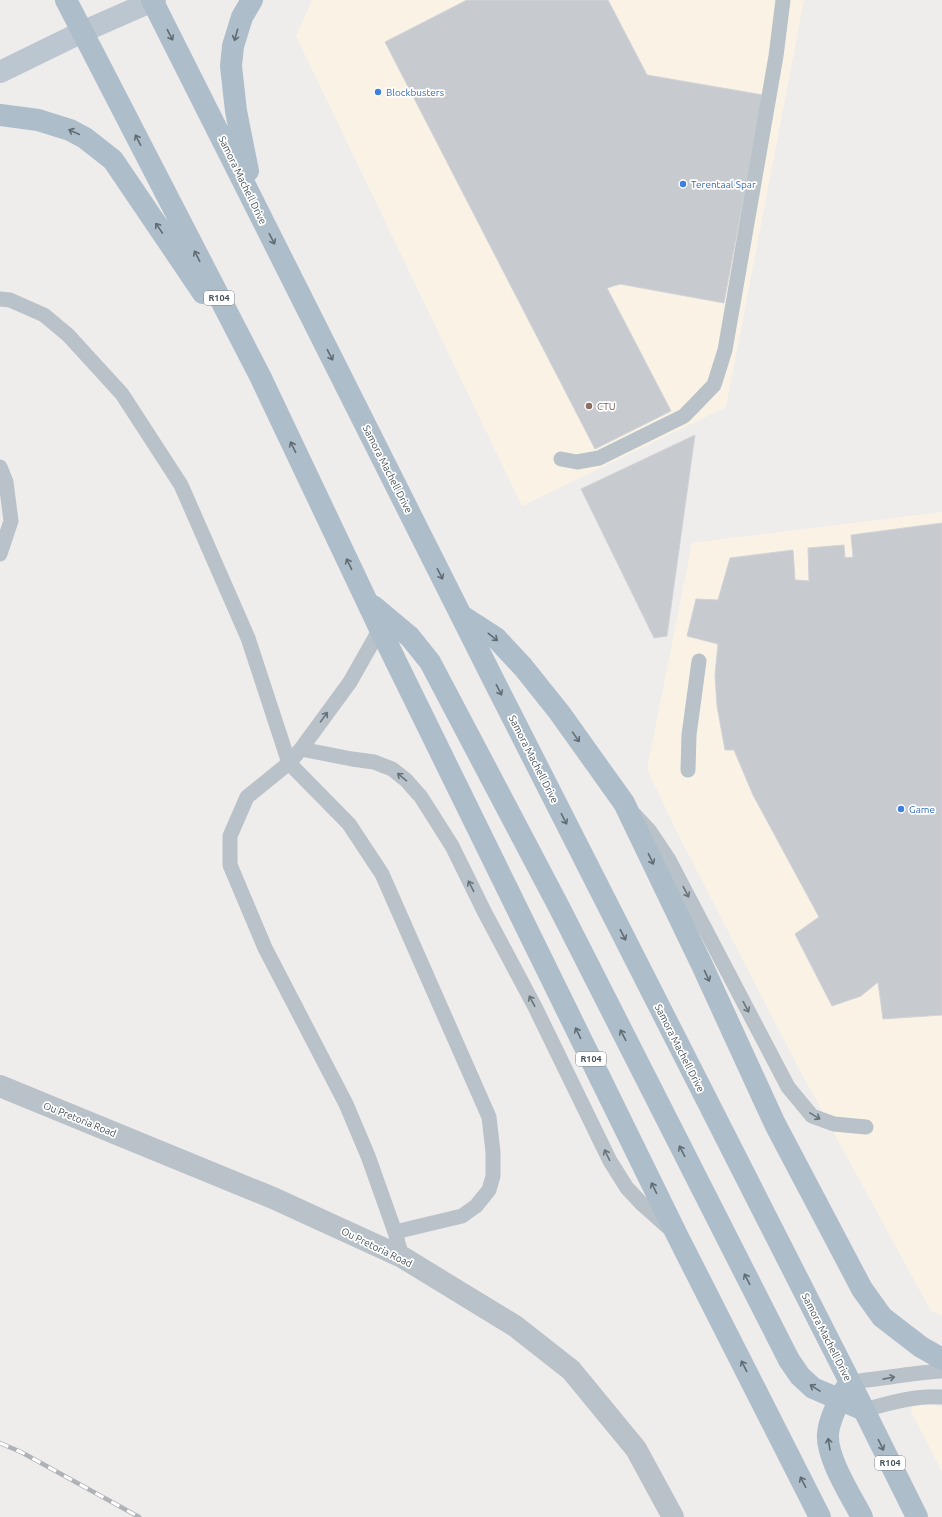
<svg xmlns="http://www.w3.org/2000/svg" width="942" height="1517" viewBox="0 0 942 1517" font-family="Ubuntu,sans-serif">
<rect width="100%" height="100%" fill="#efecec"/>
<path fill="#faf3e5" d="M312 0H804L726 407 522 506 296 36Z
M942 512V1315L931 1311 797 1065 678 834 647 769 692 543Z
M913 1402 942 1407V1472L911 1411Z"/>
<path fill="#c7cacf" stroke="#d1d3d8" d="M467 0H608L647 75 763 95 724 303 620 284 607 288 671 411 595 449 385 42Z
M695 435 667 636 654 638 581 489Z
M942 523V1015L883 1019 878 982 861 996 832 1006 795 934 819 917 753 795 734 750H725L717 706 715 675 718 644 687 636 696 599 718 600 730 558 793 550 795 580 809 581 808 548 844 545 845 558 853 557 851 535Z"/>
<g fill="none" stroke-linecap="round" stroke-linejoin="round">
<path stroke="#b8c2c8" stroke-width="15" d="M0 299 10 300 44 315 68 335 122 394 181 485 248 638 289 763 349 824 382 874 489 1117 493 1152V1176L489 1190 476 1206 462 1216 395 1232
M561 459 577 462 599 458 684 416 714 385 725 350 776 56 783 0
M0 467 6 482 11 521 0 554
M380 629 350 682 301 749 289 763 247 797 230 836V865L265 948 346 1104 368 1156 395 1232 402 1257
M301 749 352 759 374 762 392 769 406 780 421 797 452 846 485 913 535 1007 610 1161 627 1188 643 1205 671 1230
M688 770 689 735 699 661
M635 815 649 830 669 860 788 1087 812 1116 834 1124 866 1127
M850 1382C881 1379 911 1373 942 1371
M864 1410C889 1403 916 1395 942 1397"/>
<path stroke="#b8c2c8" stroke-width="22" d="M0 1086 273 1198 402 1257 515 1326 571 1370 636 1449 673 1517"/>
<path stroke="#bbc6d0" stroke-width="22" d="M0 72 82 32 155 0"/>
<path stroke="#adbdca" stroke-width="22" d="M66 0 260 376 380 629 678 1237 820 1517
M152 0 494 681 850 1382 917 1517
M0 115 38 120 70 130 85 138 113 160 203 293
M248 171 236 111 231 66 233 46 242 17 252 0
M373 606 410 637 430 662 559 907 789 1360 800 1376 813 1388 864 1410
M462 616 496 638 523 667 559 712 624 803 702 965 775 1124 862 1289 882 1317 921 1347 942 1359
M846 1388C839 1401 829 1419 828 1434 826 1457 851 1496 862 1517"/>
<g stroke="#afb2b6" stroke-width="4.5">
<path id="rail" d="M0 1443 21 1452 139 1517"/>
</g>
<use href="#rail" stroke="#fff" stroke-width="3" stroke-dasharray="9" stroke-linecap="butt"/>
</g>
<defs><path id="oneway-shaft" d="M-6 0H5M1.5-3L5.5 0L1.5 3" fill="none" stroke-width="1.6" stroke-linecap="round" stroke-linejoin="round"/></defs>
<g stroke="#606c74">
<use href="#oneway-shaft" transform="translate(170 35) rotate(63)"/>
<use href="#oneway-shaft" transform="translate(236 35) rotate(106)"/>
<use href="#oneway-shaft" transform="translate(74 132) rotate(-155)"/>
<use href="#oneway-shaft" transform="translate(138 140) rotate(-117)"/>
<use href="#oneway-shaft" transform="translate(159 228) rotate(-124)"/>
<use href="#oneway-shaft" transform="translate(272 239) rotate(63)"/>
<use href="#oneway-shaft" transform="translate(197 256) rotate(-117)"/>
<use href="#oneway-shaft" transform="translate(330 355) rotate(63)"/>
<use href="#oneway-shaft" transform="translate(293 447) rotate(-116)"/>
<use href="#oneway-shaft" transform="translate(349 564) rotate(-116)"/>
<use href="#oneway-shaft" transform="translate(440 574) rotate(63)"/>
<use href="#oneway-shaft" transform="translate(493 637) rotate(38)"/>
<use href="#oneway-shaft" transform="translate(499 690) rotate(63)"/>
<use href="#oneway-shaft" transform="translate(576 737) rotate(55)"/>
<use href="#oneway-shaft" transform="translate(564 819) rotate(63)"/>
<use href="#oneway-shaft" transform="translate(651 859) rotate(64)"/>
<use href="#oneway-shaft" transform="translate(623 935) rotate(63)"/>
<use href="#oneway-shaft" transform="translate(707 976) rotate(65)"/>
<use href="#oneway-shaft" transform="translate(578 1033) rotate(-116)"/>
<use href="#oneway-shaft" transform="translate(623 1035) rotate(-117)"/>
<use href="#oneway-shaft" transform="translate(682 1151) rotate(-117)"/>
<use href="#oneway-shaft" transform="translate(654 1188) rotate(-116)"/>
<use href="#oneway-shaft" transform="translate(747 1279) rotate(-117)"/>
<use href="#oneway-shaft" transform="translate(744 1366) rotate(-117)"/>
<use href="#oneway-shaft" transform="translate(815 1388) rotate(-148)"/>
<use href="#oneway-shaft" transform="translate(829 1444) rotate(-99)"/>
<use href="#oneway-shaft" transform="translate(881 1445) rotate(64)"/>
<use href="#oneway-shaft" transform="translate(803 1482) rotate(-117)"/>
</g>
<g stroke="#68737a">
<use href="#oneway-shaft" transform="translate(324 717) rotate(-54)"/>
<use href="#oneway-shaft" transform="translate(402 777) rotate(-140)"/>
<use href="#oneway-shaft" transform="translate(471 886) rotate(-117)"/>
<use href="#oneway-shaft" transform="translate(686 892) rotate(62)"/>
<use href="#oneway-shaft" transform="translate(532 1001) rotate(-118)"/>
<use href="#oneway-shaft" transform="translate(746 1007) rotate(62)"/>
<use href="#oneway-shaft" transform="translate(815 1116) rotate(31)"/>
<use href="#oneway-shaft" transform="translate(607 1155) rotate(-116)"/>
<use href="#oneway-shaft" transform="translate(889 1378) rotate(-11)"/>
</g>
<g fill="#3f7fe0" stroke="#fff" stroke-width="1.5">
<circle cx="378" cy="92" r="4"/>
<circle cx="683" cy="184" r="4"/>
<circle cx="901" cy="809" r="4"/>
</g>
<circle fill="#8d6e63" stroke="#fff" stroke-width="1.5" cx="589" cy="406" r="4"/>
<g text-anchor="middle" stroke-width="3.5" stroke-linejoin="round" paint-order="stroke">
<g fill="#fff" stroke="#7e858a" stroke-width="1">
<rect x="204" y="291" width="30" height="14" rx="3"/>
<rect x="576" y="1052" width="30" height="14" rx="3"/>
<rect x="875" y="1456" width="30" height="14" rx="3"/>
</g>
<g font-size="9" font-weight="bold" fill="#465158">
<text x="219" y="301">R104</text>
<text x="591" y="1062">R104</text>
<text x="890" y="1466">R104</text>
</g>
<g font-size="10" fill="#366cbe" stroke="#fff" text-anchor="start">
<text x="386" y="96">Blockbusters</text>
<text x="691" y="188">Terentaal Spar</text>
<text x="909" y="813">Game</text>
</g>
<g font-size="10" fill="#465158" stroke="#fff">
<text transform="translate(243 180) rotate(64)" y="4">Samora Machell Drive</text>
<text transform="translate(388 469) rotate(63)" y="4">Samora Machell Drive</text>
<text transform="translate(534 759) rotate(63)" y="4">Samora Machell Drive</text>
<text transform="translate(680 1048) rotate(63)" y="4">Samora Machell Drive</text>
<text transform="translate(80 1119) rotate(22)" y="4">Ou Pretoria Road</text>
<text transform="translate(377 1247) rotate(26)" y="4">Ou Pretoria Road</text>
<text transform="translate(827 1337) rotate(63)" y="4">Samora Machell Drive</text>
</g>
<g font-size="10" fill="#785e54" stroke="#fff" text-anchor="start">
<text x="597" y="410">CTU</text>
</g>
</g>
</svg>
